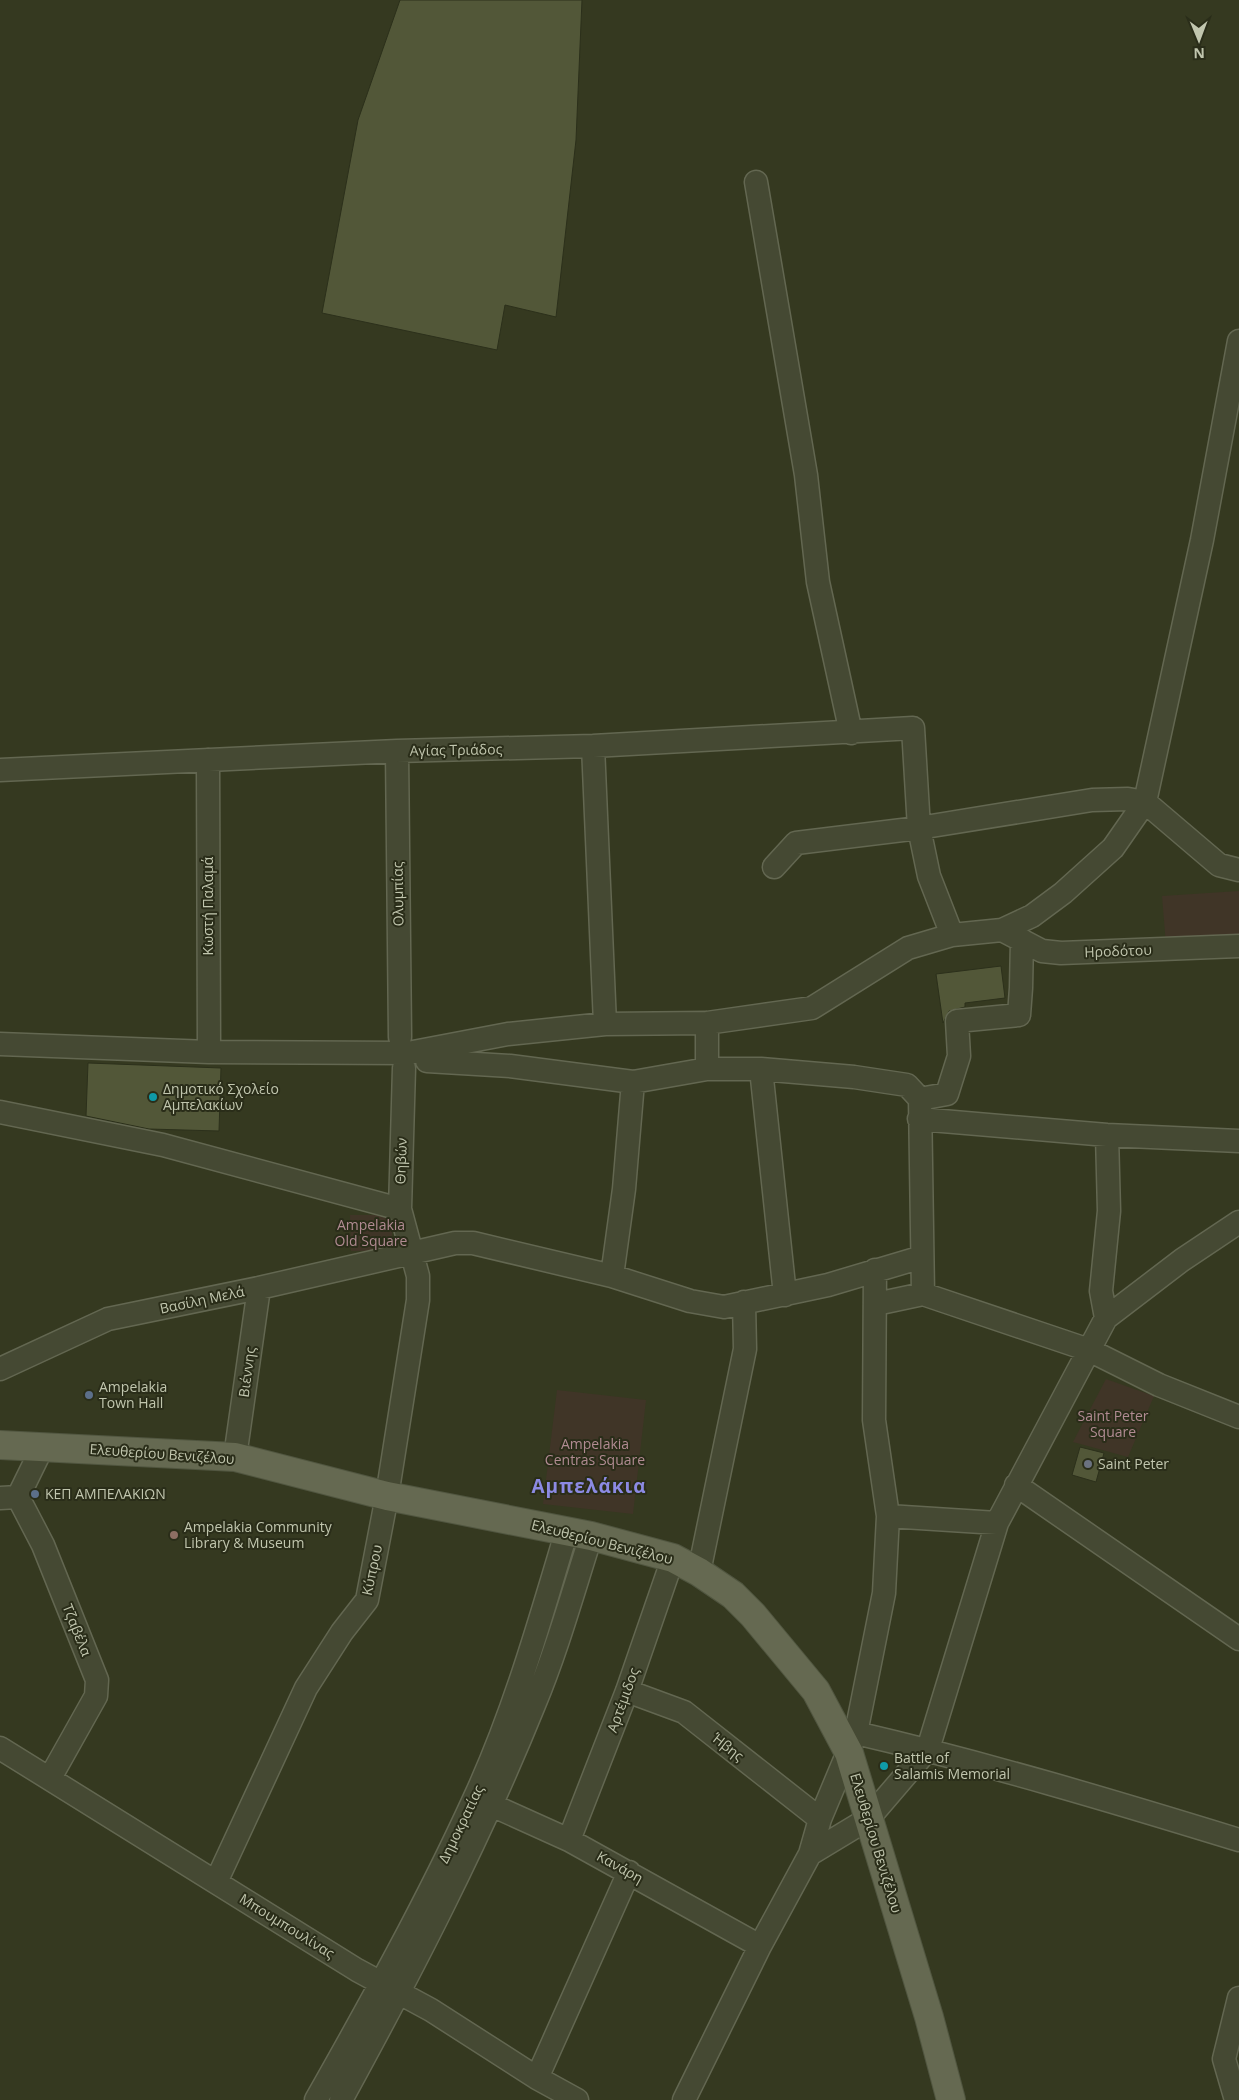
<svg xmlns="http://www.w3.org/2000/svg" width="1239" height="2100" viewBox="0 0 1239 2100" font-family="'Open Sans',sans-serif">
<rect width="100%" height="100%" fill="#353920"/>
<path fill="#403527" d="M1239 891V940L1166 945 1162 896Z
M350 1215H392V1251H351Z
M1106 1379 1154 1396 1128 1457 1073 1442Z
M557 1390 646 1400 633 1514 543 1504Z"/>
<path fill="#525738" stroke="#2c301b" d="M400 0H582L576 140 556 317 505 305 497 350 322 313 358 120Z
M1001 966 1005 998 965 1003V1007L949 1011 943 1023 936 974Z
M88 1063 221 1068 219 1131 149 1129 86 1116Z
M1080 1447 1104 1453 1096 1482 1072 1475Z"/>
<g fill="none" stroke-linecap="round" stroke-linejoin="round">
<g stroke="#636751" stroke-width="25">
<path id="minor" d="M756 182 806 475 818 582 851 733
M593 746 605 1024
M397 751 400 1037
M208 760 209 1052
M0 770 397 751 593 746 913 728 919 828 929 876 952 935
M774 867 796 843 919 828 1092 800 1128 799 1145 802 1219 865 1239 870
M1002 930 1042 951 1061 953 1239 946
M0 1044 209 1052 408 1053 508 1034 605 1024 707 1023 812 1008 908 948 952 935 1002 930 1032 916 1063 893 1113 848 1145 802 1202 540 1239 341
M427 1061 510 1066 633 1082 707 1069H761L854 1077 907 1085 920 1099 923 1294 1089 1350 1159 1385 1239 1417
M707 1069V1023
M761 1069 785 1295
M920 1099 947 1094 959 1056 957 1021 1019 1015 1021 988 1022 940
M0 1112 163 1145 400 1209
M919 1119 1107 1135 1239 1141
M612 1276 624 1189 633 1082
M876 1304 923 1294
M1106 1318 1101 1291 1109 1211 1107 1135
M0 1369 108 1319 259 1288 455 1243H473L612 1276 690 1301 724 1307 828 1285 922 1257
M235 1457 259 1288
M1016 1485 1239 1639
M18 1497 43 1446
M0 1498 18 1497 43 1545 97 1680 96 1696 50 1778
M888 1516 997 1523
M699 1572 745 1349 744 1302
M627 1691 684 1712 820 1819
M856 1733 884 1593 888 1516 874 1420 875 1270
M0 1748 357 1970 431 2010 537 2078 577 2100
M476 1798 569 1840 760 1946
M569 1840 627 1691 673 1558
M810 1854 820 1819 856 1733C985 1763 1112 1801 1239 1840
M216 1882 306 1688 342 1632 367 1600 387 1496 418 1300V1276L400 1209 404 1068
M537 2078 629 1872
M316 2100C372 2001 427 1902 474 1799 514 1713 540 1620 567 1530
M341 2100C411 1972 479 1841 534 1705 557 1650 573 1592 591 1536
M684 2100 760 1946 810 1854 868 1819 928 1749 997 1523 1106 1318 1182 1260 1239 1222
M1236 2100 1224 2059 1239 1998"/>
</g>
<g stroke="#515640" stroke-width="30">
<path id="major" d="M0 1445 235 1457 387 1496 591 1536 673 1558 699 1572 733 1595 753 1615 816 1691 849 1753 929 2017 951 2100"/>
</g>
<use href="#minor" stroke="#454933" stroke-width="22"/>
<use href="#major" stroke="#656951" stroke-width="28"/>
</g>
<g fill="#0f9aa8" stroke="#2a2d19" stroke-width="2">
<circle cx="153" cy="1097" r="5"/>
<circle cx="884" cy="1766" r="5"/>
</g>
<g fill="#5c6f8a" stroke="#2a2d19" stroke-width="2">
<circle cx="89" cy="1395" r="5"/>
<circle cx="35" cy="1494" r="5"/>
</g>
<circle fill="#6b7280" stroke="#2a2d19" stroke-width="2" cx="1088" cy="1464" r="5"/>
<circle fill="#8d6e63" stroke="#2a2d19" stroke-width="2" cx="174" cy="1535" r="5"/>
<g text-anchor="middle" stroke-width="4" stroke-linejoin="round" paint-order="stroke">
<g font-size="14" fill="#c1c6ae" stroke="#2a2d19">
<text transform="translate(456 750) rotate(-1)" y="5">Αγίας Τριάδος</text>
<text transform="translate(398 894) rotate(-91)" y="5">Ολυμπίας</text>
<text transform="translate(208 906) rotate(-90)" y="5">Κωστή Παλαμά</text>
<text transform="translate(1118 951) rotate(-2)" y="5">Ηροδότου</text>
<text transform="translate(401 1161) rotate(-88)" y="5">Θηβών</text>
<text transform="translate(202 1300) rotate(-12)" y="5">Βασίλη Μελά</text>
<text transform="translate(247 1372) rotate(-82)" y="5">Βιέννης</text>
<text transform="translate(162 1454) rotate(4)" y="5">Ελευθερίου Βενιζέλου</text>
<text transform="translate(602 1542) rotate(14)" y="5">Ελευθερίου Βενιζέλου</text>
<text transform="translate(372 1570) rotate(-78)" y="5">Κύπρου</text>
<text transform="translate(77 1630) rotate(68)" y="5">Τζαβέλα</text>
<text transform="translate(623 1700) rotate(-70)" y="5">Αρτέμιδος</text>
<text transform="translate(728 1747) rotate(38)" y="5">Ήβης</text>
<text transform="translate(461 1824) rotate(-64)" y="5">Δημοκρατίας</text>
<text transform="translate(876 1843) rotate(73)" y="5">Ελευθερίου Βενιζέλου</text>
<text transform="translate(620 1867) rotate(29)" y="5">Κανάρη</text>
<text transform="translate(287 1926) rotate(32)" y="5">Μπουμπουλίνας</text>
</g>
<g font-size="14" fill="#c1c6ae" stroke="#2a2d19" text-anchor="start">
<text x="163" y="1094">Δημοτικό Σχολείο<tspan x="163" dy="16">Αμπελακίων</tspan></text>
<text x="99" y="1392">Ampelakia<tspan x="99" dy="16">Town Hall</tspan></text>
<text x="1098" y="1469">Saint Peter</text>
<text x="45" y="1499">ΚΕΠ ΑΜΠΕΛΑΚΙΩΝ</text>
<text x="184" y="1532">Ampelakia Community<tspan x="184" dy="16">Library &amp; Museum</tspan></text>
<text x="894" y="1763">Battle of<tspan x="894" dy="16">Salamis Memorial</tspan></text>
</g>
<g font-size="14" fill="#b18b92" stroke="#2a2d19">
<text x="371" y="1230">Ampelakia<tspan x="371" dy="16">Old Square</tspan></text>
<text x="1113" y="1421">Saint Peter<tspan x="1113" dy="16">Square</tspan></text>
<text x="595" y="1449">Ampelakia<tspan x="595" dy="16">Centras Square</tspan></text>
</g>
<g font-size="19" font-weight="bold" letter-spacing="1" fill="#8c8ae3" stroke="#2a2d19">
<text x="589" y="1493">Αμπελάκια</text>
</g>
</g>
<g transform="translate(1199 40) rotate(179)" stroke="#2a2d19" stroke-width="4" paint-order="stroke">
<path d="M0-4L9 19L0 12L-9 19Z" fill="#c1c6ae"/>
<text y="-8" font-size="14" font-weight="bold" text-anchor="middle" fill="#c1c6ae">N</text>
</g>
</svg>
